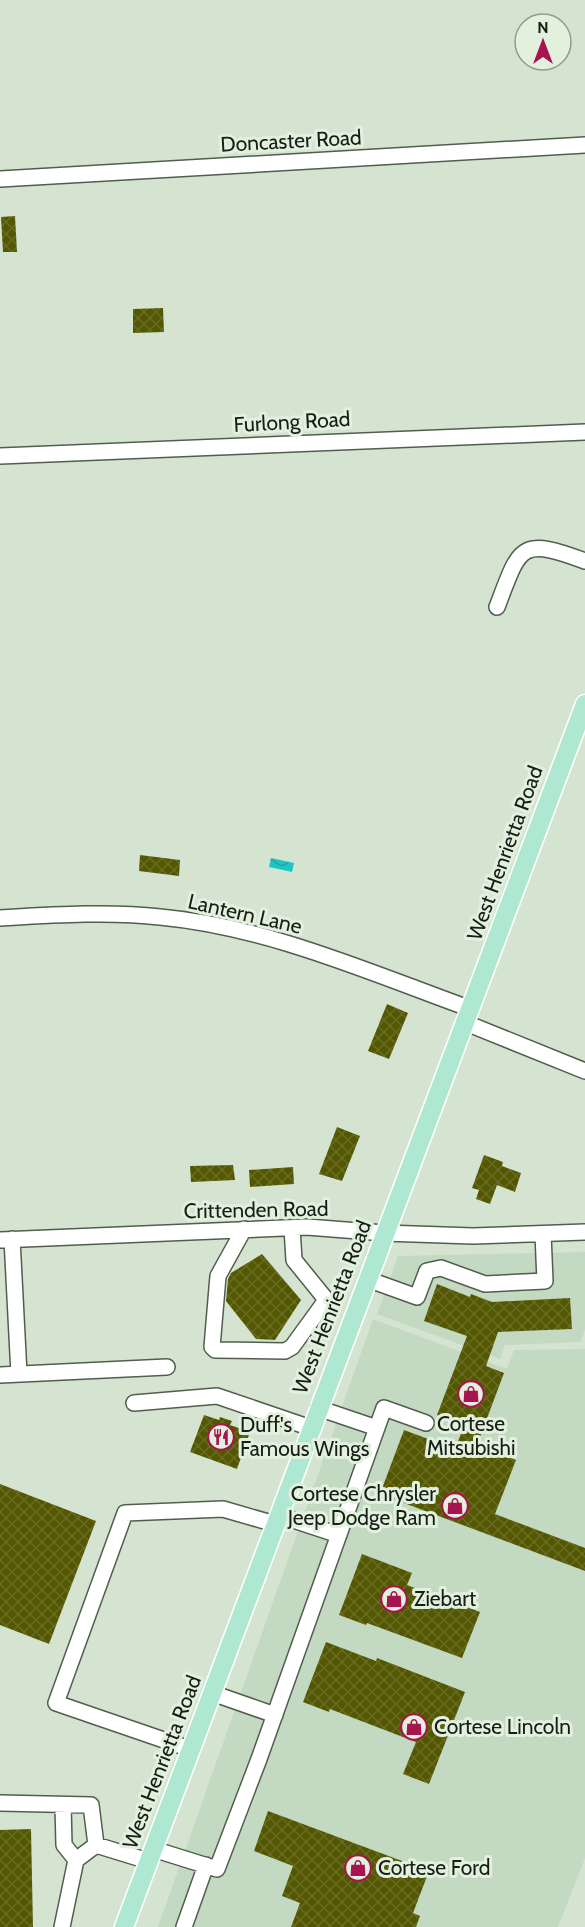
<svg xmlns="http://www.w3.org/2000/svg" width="585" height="1927" viewBox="0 0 585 1927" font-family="Cabin,sans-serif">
<defs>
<pattern id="water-waves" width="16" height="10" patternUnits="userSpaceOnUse" patternTransform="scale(1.5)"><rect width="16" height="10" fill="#1fc4c3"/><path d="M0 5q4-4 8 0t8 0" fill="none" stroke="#1ba8a7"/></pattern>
<pattern id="building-cross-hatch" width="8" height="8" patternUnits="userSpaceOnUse" patternTransform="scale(1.5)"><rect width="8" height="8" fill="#535700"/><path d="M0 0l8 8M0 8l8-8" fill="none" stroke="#686b25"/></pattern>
</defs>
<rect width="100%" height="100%" fill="#d5e4d1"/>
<path fill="#c4d9c1" d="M585 1252V1329L581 1342 505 1345 500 1359 377 1314 398 1256Z
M373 1319 507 1369 514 1350 585 1349V1858L558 1927H158Z"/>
<path fill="url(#water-waves)" d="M271 858 294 863 292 872 269 867Z"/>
<path fill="url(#building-cross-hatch)" d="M15 216 17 252H3L1 217Z
M163 308 164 332 133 333V309Z
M140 855 180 860 179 876 139 871Z
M387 1004 408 1013 389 1059 368 1051Z
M337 1127 360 1136 342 1181 319 1174Z
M484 1155 503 1162 502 1166 521 1173 515 1192 497 1185 490 1204 476 1199 479 1190 472 1188Z
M233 1165 235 1180 191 1182 190 1166Z
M293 1167 294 1184 250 1187 249 1170Z
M262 1254 301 1300 275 1340 256 1339 226 1301 228 1279 231 1273Z
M437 1284 470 1297 471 1294 492 1302 570 1298 572 1329 498 1332 486 1366 504 1373 477 1445 516 1460 495 1514 585 1548V1571L380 1494 404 1430 455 1449 464 1426 437 1415 467 1336 424 1321Z
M204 1415 219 1420 220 1417 232 1421 230 1425 250 1432 237 1469 190 1452Z
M0 1484 96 1521 49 1644 0 1625Z
M362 1554 412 1573 407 1585 480 1612 462 1658 367 1623 366 1625 339 1615Z
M326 1642 376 1661 377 1658 465 1692 429 1784 403 1774 416 1742 330 1709 329 1712 303 1702Z
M268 1811 429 1871 413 1913 420 1916 416 1927H291L300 1903 282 1896 293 1866 254 1851Z
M31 1829 33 1927H0V1830Z"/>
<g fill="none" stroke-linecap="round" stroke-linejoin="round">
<g stroke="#515e4e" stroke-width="18">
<path id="minor" d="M0 179 585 145
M0 456 585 432
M497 607C520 547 519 536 585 561
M0 918C51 915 109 911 160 917 268 927 371 973 471 1009
M466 1023 585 1071
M244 1229 218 1276 212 1347 215 1350 285 1351 292 1347 324 1303V1297L294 1260 292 1228
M12 1239 19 1374
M0 1240 307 1227 384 1233 473 1236 585 1232
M367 1279 417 1297 427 1271 441 1268 485 1284 545 1281 543 1234
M0 1375 167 1367
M134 1403 217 1396 311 1428
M318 1408 377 1428
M278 1515 339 1535
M212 1693 275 1715
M190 1749 56 1703 125 1513 223 1509 275 1524
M0 1803 91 1805 96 1845
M153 1849 217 1869 259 1759 384 1408 426 1423
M76 1860 96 1845 148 1861
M62 1927 76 1860 64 1845 63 1805
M184 1927 206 1865"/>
</g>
<g stroke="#fff" stroke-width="21">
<path id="major" d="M124 1927 585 704"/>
</g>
<use href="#minor" stroke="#fff" stroke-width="15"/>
<use href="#major" stroke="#afe8d2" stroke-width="18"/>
</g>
<defs>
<g id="shop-ring" transform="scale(1.35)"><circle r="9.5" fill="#e2f1de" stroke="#a7144f" stroke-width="1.5"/><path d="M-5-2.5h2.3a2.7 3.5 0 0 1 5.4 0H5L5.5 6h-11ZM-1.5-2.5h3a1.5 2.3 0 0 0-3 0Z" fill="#a7144f"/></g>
<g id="restaurant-ring" transform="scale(1.35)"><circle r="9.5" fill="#e2f1de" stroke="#a7144f" stroke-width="1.5"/><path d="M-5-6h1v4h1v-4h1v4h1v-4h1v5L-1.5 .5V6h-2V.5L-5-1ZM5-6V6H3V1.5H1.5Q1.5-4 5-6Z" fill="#a7144f"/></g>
</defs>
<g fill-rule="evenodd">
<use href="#shop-ring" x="471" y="1394"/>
<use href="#restaurant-ring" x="221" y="1437"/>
<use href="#shop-ring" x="455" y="1506"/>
<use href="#shop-ring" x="394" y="1599"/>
<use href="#shop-ring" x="414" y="1727"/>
<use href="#shop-ring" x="358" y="1868"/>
</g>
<g text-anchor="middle" stroke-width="6" stroke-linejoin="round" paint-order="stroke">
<g font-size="21" fill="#181d17" stroke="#e2f1de">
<text transform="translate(291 141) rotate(-3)" y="7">Doncaster Road</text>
<text transform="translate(292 422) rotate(-3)" y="7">Furlong Road</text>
<text transform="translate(505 853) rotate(-70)" y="7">West Henrietta Road</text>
<text transform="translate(245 914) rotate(13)" y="7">Lantern Lane</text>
<text transform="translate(256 1210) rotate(-1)" y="7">Crittenden Road</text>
<text transform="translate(332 1307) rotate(-69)" y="7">West Henrietta Road</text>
<text transform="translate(162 1762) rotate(-69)" y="7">West Henrietta Road</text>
</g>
<g font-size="21" fill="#181d17" stroke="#e2f1de" text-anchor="start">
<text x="471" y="1431" text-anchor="middle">Cortese<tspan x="471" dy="24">Mitsubishi</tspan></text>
<text x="240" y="1432">Duff's<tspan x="240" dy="24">Famous Wings</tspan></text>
<text x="436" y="1501" text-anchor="end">Cortese Chrysler<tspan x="436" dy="24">Jeep Dodge Ram</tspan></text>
<text x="414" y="1606">Ziebart</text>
<text x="434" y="1734">Cortese Lincoln</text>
<text x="378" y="1875">Cortese Ford</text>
</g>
</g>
<g transform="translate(543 42)"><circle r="28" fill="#e2f1de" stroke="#919c8e" stroke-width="1.5"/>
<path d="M0-4.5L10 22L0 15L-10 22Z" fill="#a7144f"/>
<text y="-9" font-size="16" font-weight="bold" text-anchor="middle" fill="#181d17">N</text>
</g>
</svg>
